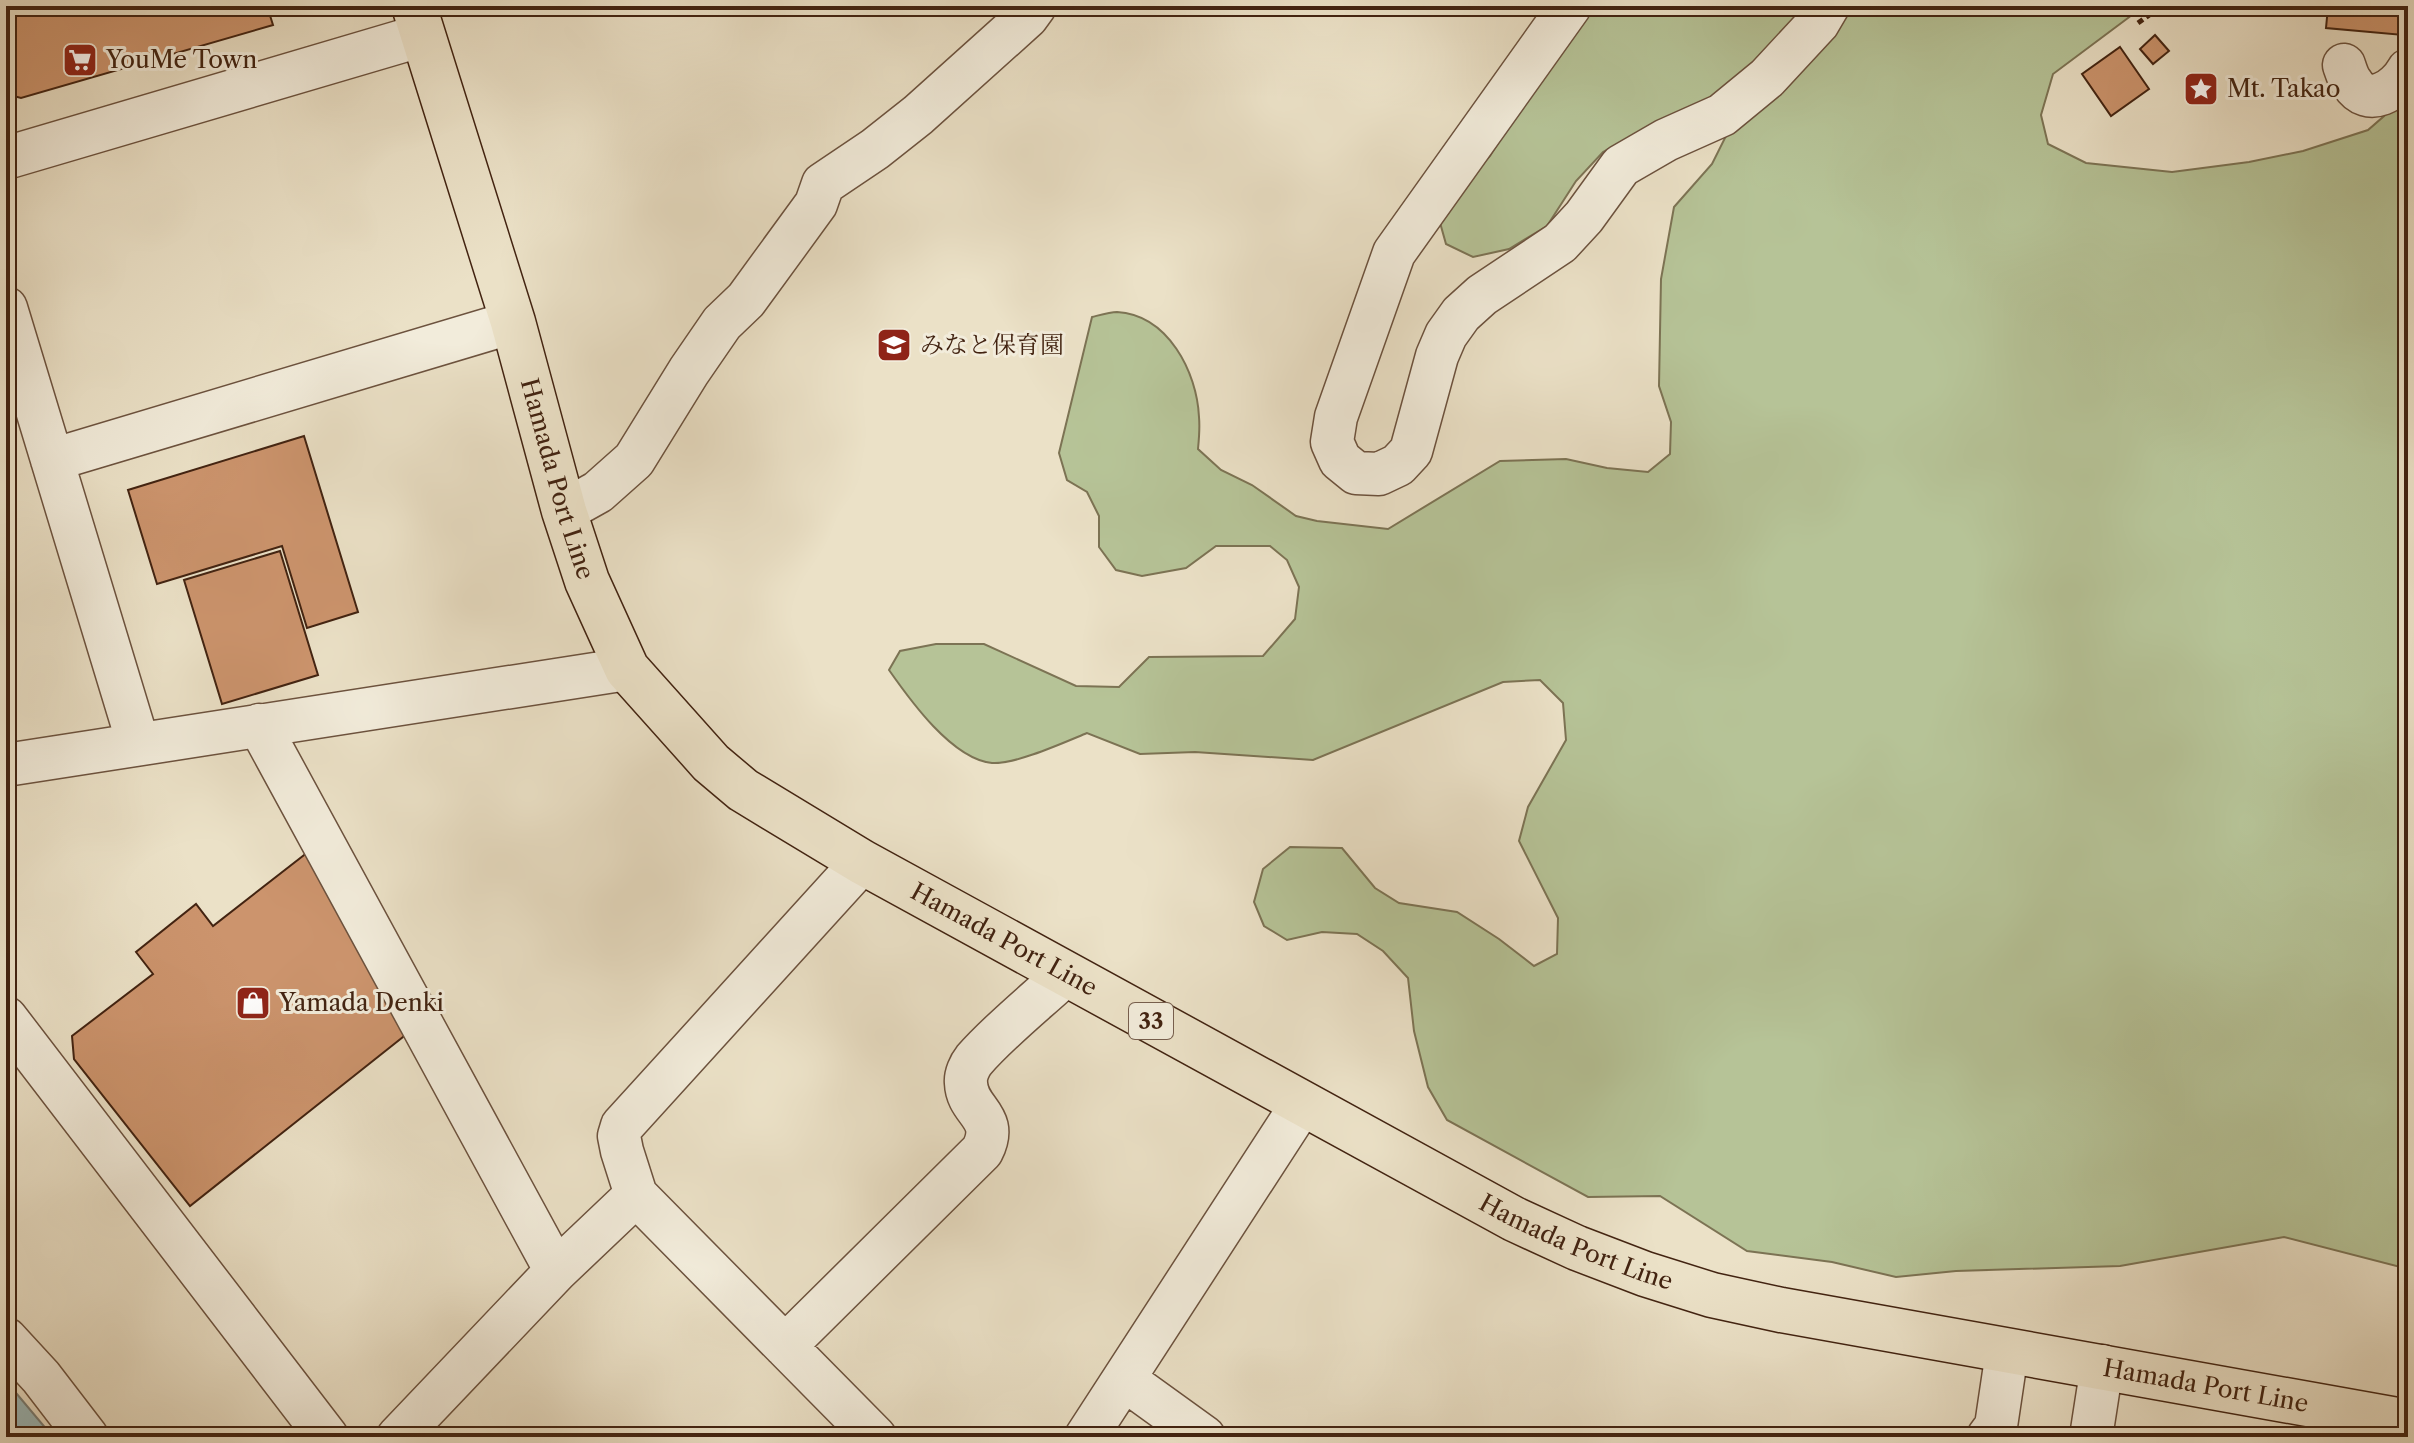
<svg xmlns="http://www.w3.org/2000/svg" width="2414" height="1443" viewBox="0 0 2414 1443" font-family="'Libre Caslon Text','Noto Serif JP',serif">
<rect width="100%" height="100%" fill="#ebe1c7"/>
<filter id="stains"><feTurbulence type="fractalNoise" baseFrequency=".0025" numOctaves="4"/><feColorMatrix values="0 0 0 0 .2 0 0 0 0 .09 0 0 0 0 .02 0 0 0 .5 -.17"/></filter>
<radialGradient id="worn" r=".72"><stop offset=".6" stop-color="#630" stop-opacity="0"/><stop offset="1" stop-color="#630" stop-opacity=".3"/></radialGradient>
<path fill="#b6c397" stroke="#7c7354" stroke-width="2" d="M1595 6H2144L2053 74 2041 115 2048 144 2086 163 2172 172 2249 162 2303 151 2368 130 2399 103 2408 87V1269L2284 1237 2120 1266 1956 1271 1896 1277 1832 1262 1747 1251 1660 1196 1588 1197 1447 1120 1428 1087 1414 1031 1408 978 1383 951 1357 934 1322 932 1287 940 1264 926 1254 902 1263 869 1290 847 1342 848 1375 888 1399 903 1457 912 1499 939 1534 966 1557 954 1558 918 1519 841 1528 807 1566 740 1563 703 1540 680 1503 682 1313 760 1195 752 1140 754 1087 733C1065 742 1014 765 992 763 952 759 910 700 889 670L900 651 936 644H984L1076 686 1119 687 1149 657 1263 656 1295 619 1299 587 1287 560 1270 546H1216L1186 568 1142 576 1116 570 1099 547V516L1087 492 1067 480 1059 453 1092 317C1100 315 1110 312 1117 312 1168 315 1197 372 1199 417 1200 428 1199 439 1198 449L1221 470 1252 485 1296 516 1317 521 1388 529 1500 461 1566 459 1607 468 1648 472 1670 454 1671 422 1659 386 1661 279 1674 207 1712 164 1729 130 1655 124 1603 152 1576 181 1547 226 1509 249 1473 257 1446 244 1439 219 1445 203 1490 156 1560 43Z"/>
<path fill="#9bbbbd" stroke="#777e78" stroke-width="2" d="M6 1381 53 1437H6Z"/>
<path fill="#cc946d" stroke="#422311" stroke-width="2" d="M6 6H267L273 25 21 98 6 94Z
M2325 6H2405L2403 35 2326 28 2328 7Z
M2155 35 2169 51 2153 64 2140 49Z
M2120 47 2149 89 2111 116 2082 74Z
M304 436 358 612 307 628 282 546 157 584 128 490Z
M280 551 318 675 222 704 184 580Z
M308 852 408 1033 190 1206 74 1059 72 1036 153 974 136 952 196 904 213 926Z"/>
<g fill="none" stroke-linecap="round" stroke-linejoin="round">
<g stroke="#6c523e" stroke-width="45">
<path id="minor" d="M1570 6 1394 253 1336 417 1332 442 1340 460 1356 473 1379 474 1398 465 1411 451 1437 356 1446 335 1461 314 1482 295 1560 243 1584 217 1621 166 1666 140 1722 115 1767 78 1818 23 1828 6
M2344 65C2346 71 2348 78 2352 83 2368 109 2397 90 2408 70
M6 158 423 35
M6 308 138 743
M52 460 513 322
M564 511 598 492 634 460 689 371 722 323 746 300 816 204 823 184 875 149 918 115 1027 17 1035 6
M259 725 556 1271
M6 765 627 669
M862 862 622 1126 619 1136 622 1151 636 1195 875 1437
M6 1018 327 1437
M6 1339 41 1377 87 1437
M785 1346 982 1151C1000 1116 967 1112 966 1083 965 1075 970 1065 974 1060 999 1031 1038 1000 1066 974
M1125 1380 1204 1437
M398 1437 556 1271 636 1195
M1086 1437 1302 1104
M1988 1437 1996 1426 2007 1352
M2091 1437 2102 1366"/>
</g>
<g stroke="#422311" stroke-width="47">
<g id="major">
<path id="s1" d="M414 6 513 322 564 511 587 581 627 669 711 763 743 790 862 862 1514 1219 1577 1248 1645 1274 1712 1295 1781 1310 2408 1422"/>
</g>
</g>
<path stroke="#422311" stroke-width="5" stroke-dasharray="6 4" stroke-linecap="butt" d="M2138 23 2162 6"/>
<use href="#minor" stroke="#f2ecdb" stroke-width="42"/>
<use href="#major" stroke="#ebe1c7" stroke-width="44"/>
</g>
<defs>
<g id="supermarket-square" transform="scale(1.8)"><rect x="-9" y="-9" width="18" height="18" rx="4" fill="#8f2418" stroke="#f2ecdb"/><path d="M-6-5.5h2.5l.6 2H6L4.5 2H-2.5L-4.4-4H-6ZM-1.5 3.2a1.3 1.3 0 1 0 .1 0ZM3 3.2a1.3 1.3 0 1 0 .1 0Z" fill="#fff"/></g>
<g id="sight-square" transform="scale(1.8)"><rect x="-9" y="-9" width="18" height="18" rx="4" fill="#8f2418" stroke="#f2ecdb"/><path d="M0-6L1.8-2.2L6-1.7L2.9 1.2L3.7 5.4L0 3.3L-3.7 5.4L-2.9 1.2L-6-1.7L-1.8-2.2Z" fill="#fff"/></g>
<g id="school-square" transform="scale(1.8)"><rect x="-9" y="-9" width="18" height="18" rx="4" fill="#8f2418" stroke="#f2ecdb"/><path d="M0-5L7-2L0 1L-7-2ZM-4 1L0 2.5L4 1V4Q0 6-4 4Z" fill="#fff"/></g>
<g id="shop-square" transform="scale(1.8)"><rect x="-9" y="-9" width="18" height="18" rx="4" fill="#8f2418" stroke="#f2ecdb"/><path d="M-5-2.5h2.3a2.7 3.5 0 0 1 5.4 0H5L5.5 6h-11ZM-1.5-2.5h3a1.5 2.3 0 0 0-3 0Z" fill="#fff"/></g>
</defs>
<g fill-rule="evenodd">
<use href="#supermarket-square" x="80" y="60"/>
<use href="#sight-square" x="2201" y="89"/>
<use href="#school-square" x="894" y="345"/>
<use href="#shop-square" x="253" y="1003"/>
</g>
<g text-anchor="middle" stroke-width="6" stroke-linejoin="round" paint-order="stroke">
<rect fill="#f2ecdb" stroke="#775f4e" stroke-width="2" x="1129" y="1003" width="44" height="36" rx="6"/>
<g font-size="22" font-weight="bold" fill="#422311">
<text x="1151" y="1029">33</text>
</g>
<g font-size="24" fill="#422311" stroke="#f2ecdb" text-anchor="start">
<text x="106" y="68">YouMe Town</text>
<text x="2227" y="97">Mt. Takao</text>
<text x="920" y="353">みなと保育園</text>
<text x="279" y="1011">Yamada Denki</text>
</g>
<g font-size="24" fill="#422311" stroke="#f2ecdb">
<text dy="8" stroke="none"><textPath href="#s1" startOffset="494">Hamada Port Line</textPath></text>
<text dy="8" stroke="none"><textPath href="#s1" startOffset="1166">Hamada Port Line</textPath></text>
<text dy="8" stroke="none"><textPath href="#s1" startOffset="1814">Hamada Port Line</textPath></text>
<text dy="8" stroke="none"><textPath href="#s1" startOffset="2462">Hamada Port Line</textPath></text>
</g>
</g>
<rect width="2414" height="1443" fill="none" stroke="#ebe1c7" stroke-width="32"/>
<rect x="8" y="8" width="2398" height="1427" fill="none" stroke="#422311" stroke-width="4"/>
<rect x="16" y="16" width="2382" height="1411" fill="none" stroke="#422311" stroke-width="2"/>
<rect width="100%" height="100%" filter="url(#stains)"/>
<rect width="100%" height="100%" fill="url(#worn)"/>
</svg>
